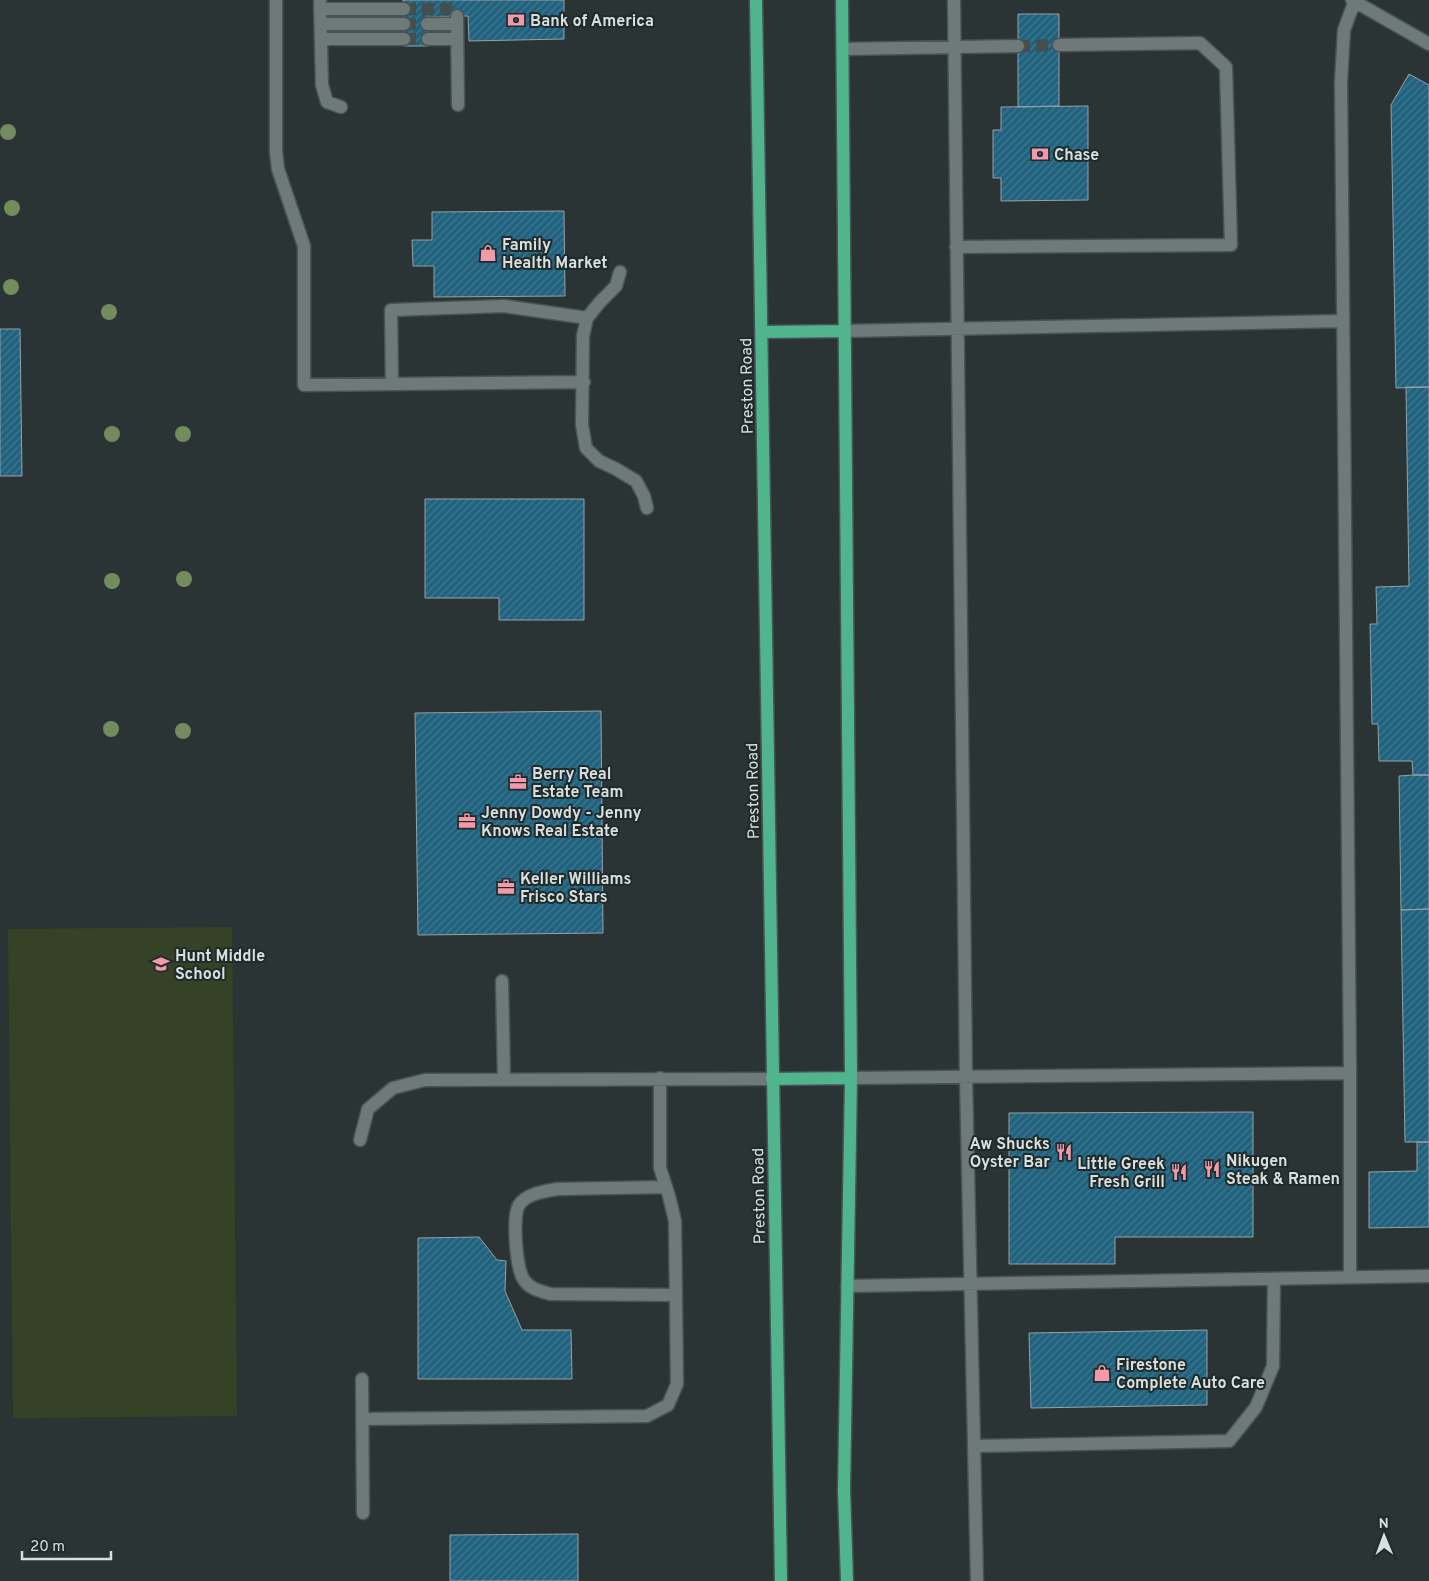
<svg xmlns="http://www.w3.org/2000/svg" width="1429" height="1581" viewBox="0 0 1429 1581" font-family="Overpass,sans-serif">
<defs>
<pattern id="building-hatch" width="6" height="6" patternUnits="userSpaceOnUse" patternTransform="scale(1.25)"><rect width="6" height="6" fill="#20627e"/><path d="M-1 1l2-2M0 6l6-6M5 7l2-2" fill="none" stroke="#407890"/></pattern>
</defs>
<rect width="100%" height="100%" fill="#2a3434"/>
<path fill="#364226" d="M232 927 237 1416 13 1418 8 929Z"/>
<path fill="url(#building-hatch)" stroke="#97a1a6" d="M403 0H564V39L469 41 468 16 427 17 428 46H404Z
M1018 14H1059V106L1018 107Z
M1409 74 1429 85V387L1396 388 1391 105Z
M1088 106V200L1001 201V178H993V130H1001V107Z
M564 211 565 296 434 297V266H413L412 240H432V212Z
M0 329H20L22 476H0Z
M1406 387H1429V775H1413L1412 761H1379L1378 724H1372L1370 624H1377L1376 587 1409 586Z
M425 499H584V620H499V598H425Z
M601 711 603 933 418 935 415 713Z
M1413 775H1429V909L1401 910 1399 776Z
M1429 909V1142H1405L1401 910Z
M1253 1112V1237H1115V1264H1009V1113Z
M1417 1142H1429V1227L1369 1228V1172L1417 1171Z
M479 1237 497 1260 506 1261 505 1291 522 1330H571L572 1379H418V1238Z
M1207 1330V1405L1031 1408 1029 1333Z
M578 1534V1581H450V1535Z"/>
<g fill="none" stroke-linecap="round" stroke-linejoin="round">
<path stroke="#444e4e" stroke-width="12" stroke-dasharray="12 6" stroke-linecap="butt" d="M404 9H457
M404 24H427
M404 39H428
M1018 46 1059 45"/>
<g stroke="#495353" stroke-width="15">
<path id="minor" d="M276 0V152L278 169 304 246V385L584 382
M320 0 322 85 327 102 341 107
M954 0 966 1078 977 1581
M1352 0 1429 44
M320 9H404
M457 16 458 105
M321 24H404
M427 24H457
M321 39H404
M428 39H457
M843 49 1018 46
M956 247 1231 245 1226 67 1200 43 1059 45
M620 272 616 286 600 302 587 318 583 336 582 425 586 448 599 461 616 469 636 481 644 496 647 508
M845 331 1343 321
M392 384 391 310 504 306 587 318
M502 981 504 1078
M851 1078 1350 1073 1341 82 1344 30 1355 0
M360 1140 368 1109 393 1088 425 1080 772 1079
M666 1187 558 1189C546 1191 527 1193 519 1205 512 1216 516 1269 524 1280 530 1289 540 1291 550 1294L676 1295
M1350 1276V1073
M847 1286 1429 1276
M362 1379 363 1513
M362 1419 647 1416 668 1405 677 1384 675 1221 669 1196 660 1168V1078
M974 1446 1229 1441 1256 1407 1273 1366 1274 1279"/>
</g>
<g stroke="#495353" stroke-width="15">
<path id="major" d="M756 0 781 1581
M842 0 851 1078 844 1490 847 1581
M761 332 845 331
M772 1079 851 1078"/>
</g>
<use href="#minor" stroke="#6e7979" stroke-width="12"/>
<use href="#major" stroke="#50b48d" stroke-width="12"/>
</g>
<g fill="#748a5f">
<circle cx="8" cy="132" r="8"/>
<circle cx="12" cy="208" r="8"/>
<circle cx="11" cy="287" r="8"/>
<circle cx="109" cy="312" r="8"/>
<circle cx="112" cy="434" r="8"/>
<circle cx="183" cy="434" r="8"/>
<circle cx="184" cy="579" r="8"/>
<circle cx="112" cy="581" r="8"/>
<circle cx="111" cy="729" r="8"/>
<circle cx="183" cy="731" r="8"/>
</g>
<defs>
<g id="bank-bare" transform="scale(1.35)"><path d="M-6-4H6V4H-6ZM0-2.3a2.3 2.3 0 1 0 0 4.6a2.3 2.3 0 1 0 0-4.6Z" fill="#f39aaa" stroke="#202a2a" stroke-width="2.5" paint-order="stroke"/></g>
<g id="shop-bare" transform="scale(1.35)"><path d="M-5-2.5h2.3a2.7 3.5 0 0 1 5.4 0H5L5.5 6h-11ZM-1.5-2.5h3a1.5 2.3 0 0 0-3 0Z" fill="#f39aaa" stroke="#202a2a" stroke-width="2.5" paint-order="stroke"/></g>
<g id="office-bare" transform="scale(1.35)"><path d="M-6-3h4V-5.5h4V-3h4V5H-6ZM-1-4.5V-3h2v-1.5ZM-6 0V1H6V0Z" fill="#f39aaa" stroke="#202a2a" stroke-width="2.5" paint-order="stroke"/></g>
<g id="school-bare" transform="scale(1.35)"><path d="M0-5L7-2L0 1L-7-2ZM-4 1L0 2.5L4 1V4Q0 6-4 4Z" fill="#f39aaa" stroke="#202a2a" stroke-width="2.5" paint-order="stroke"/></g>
<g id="restaurant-bare" transform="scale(1.35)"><path d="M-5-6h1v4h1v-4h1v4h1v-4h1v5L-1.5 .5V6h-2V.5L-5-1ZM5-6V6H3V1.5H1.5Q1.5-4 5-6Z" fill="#f39aaa" stroke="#202a2a" stroke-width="2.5" paint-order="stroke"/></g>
</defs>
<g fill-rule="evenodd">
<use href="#bank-bare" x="516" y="20"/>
<use href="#bank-bare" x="1040" y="154"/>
<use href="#shop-bare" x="488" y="253"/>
<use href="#office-bare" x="518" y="782"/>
<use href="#office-bare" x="467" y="821"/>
<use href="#office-bare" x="506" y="887"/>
<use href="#school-bare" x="161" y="964"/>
<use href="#restaurant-bare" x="1064" y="1152"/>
<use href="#restaurant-bare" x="1212" y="1169"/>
<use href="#restaurant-bare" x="1179" y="1172"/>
<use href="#shop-bare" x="1102" y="1373"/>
</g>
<g text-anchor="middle" stroke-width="4" stroke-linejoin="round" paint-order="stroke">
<g font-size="16" font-weight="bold" fill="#d8dfdf" stroke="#202a2a" text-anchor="start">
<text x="530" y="26">Bank of America</text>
<text x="1054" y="160">Chase</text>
<text x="502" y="250">Family<tspan x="502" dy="18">Health Market</tspan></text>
<text x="532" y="779">Berry Real<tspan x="532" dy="18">Estate Team</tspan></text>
<text x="481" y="818">Jenny Dowdy - Jenny<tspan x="481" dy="18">Knows Real Estate</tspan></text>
<text x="520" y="884">Keller Williams<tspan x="520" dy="18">Frisco Stars</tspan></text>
<text x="175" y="961">Hunt Middle<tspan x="175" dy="18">School</tspan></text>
<text x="1050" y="1149" text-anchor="end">Aw Shucks<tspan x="1050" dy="18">Oyster Bar</tspan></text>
<text x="1226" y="1166">Nikugen<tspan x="1226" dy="18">Steak &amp; Ramen</tspan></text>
<text x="1165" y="1169" text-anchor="end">Little Greek<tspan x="1165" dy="18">Fresh Grill</tspan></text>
<text x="1116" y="1370">Firestone<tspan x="1116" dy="18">Complete Auto Care</tspan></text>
</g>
<g font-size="16" fill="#d8dfdf" stroke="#202a2a">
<text transform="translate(746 386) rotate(-91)" y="6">Preston Road</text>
<text transform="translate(752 791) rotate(-91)" y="6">Preston Road</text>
<text transform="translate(758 1196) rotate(-91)" y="6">Preston Road</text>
</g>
</g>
<g transform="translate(1384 1536) rotate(359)" stroke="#202a2a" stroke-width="4" paint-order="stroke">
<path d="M0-4L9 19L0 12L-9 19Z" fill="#d8dfdf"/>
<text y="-8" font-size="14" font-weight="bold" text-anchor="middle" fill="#d8dfdf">N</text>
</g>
<path d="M22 1551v8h89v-8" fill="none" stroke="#d8dfdf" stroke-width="2.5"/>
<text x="30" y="1551" font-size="15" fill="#d8dfdf" stroke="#202a2a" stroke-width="4" paint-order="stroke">20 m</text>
</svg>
